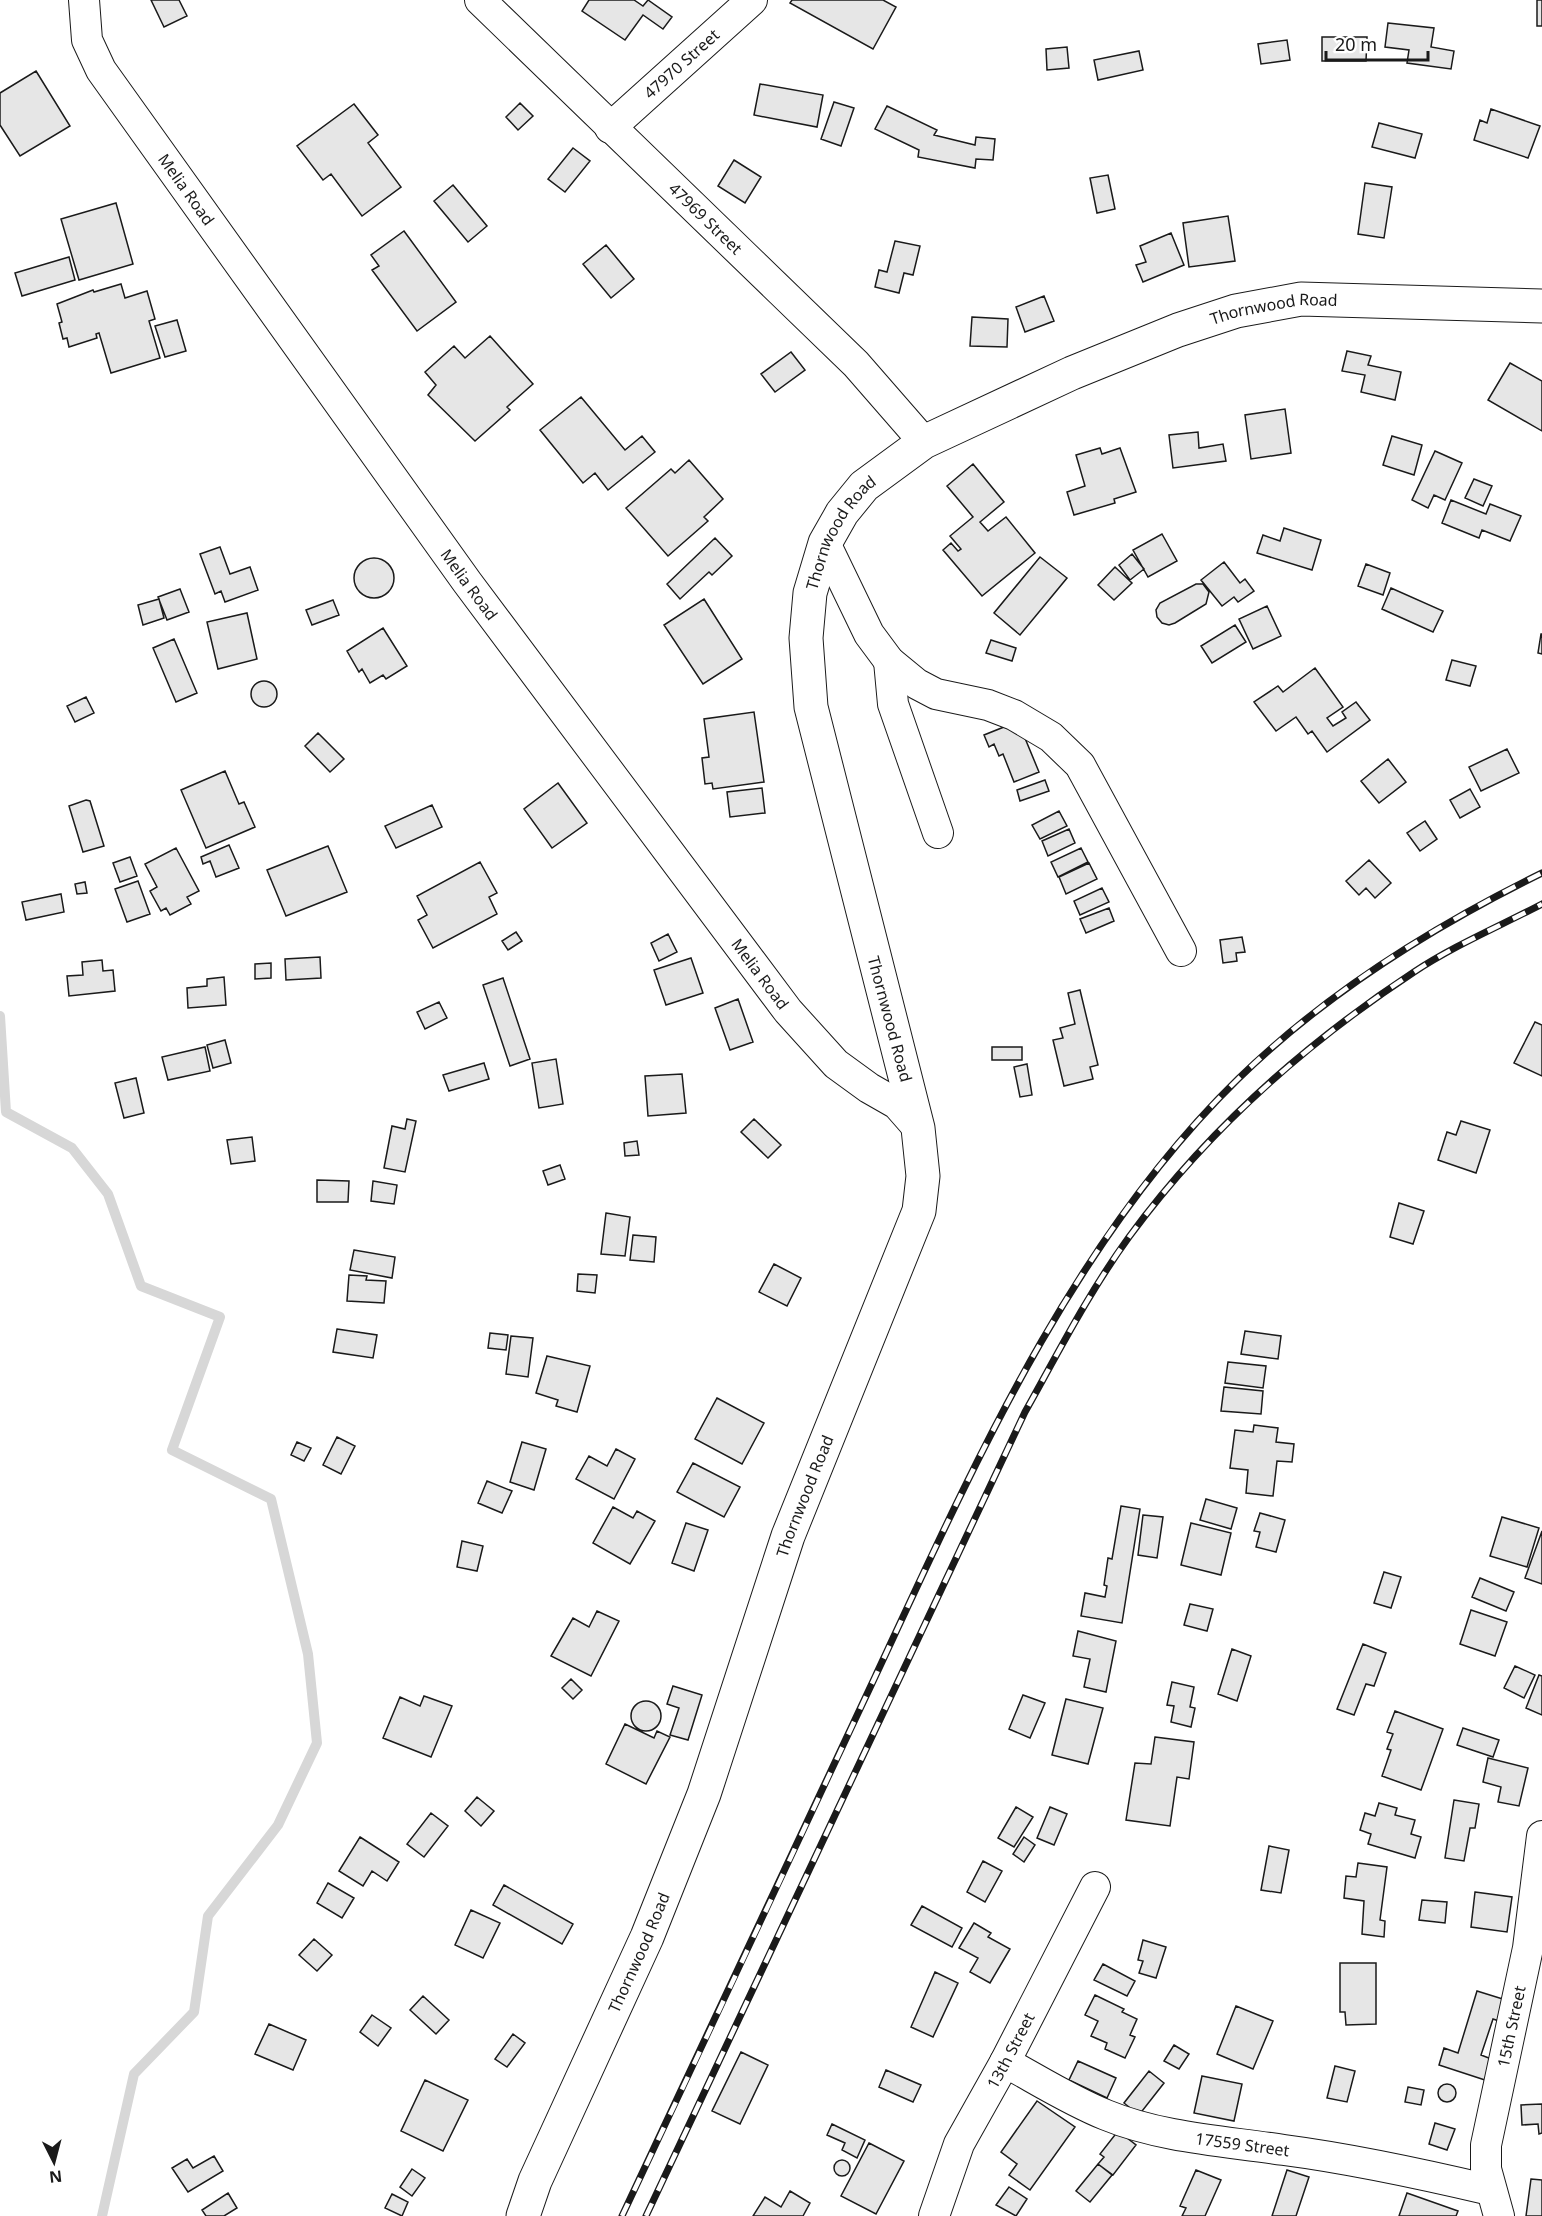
<svg xmlns="http://www.w3.org/2000/svg" width="1542" height="2216" viewBox="0 0 1542 2216" font-family="'Noto Sans',sans-serif">
<rect width="100%" height="100%" fill="#fff"/>
<g fill="none" stroke-linecap="round" stroke-linejoin="round">
<path stroke="#d7d7d7" stroke-width="10" d="M0 1016 6 1112 72 1148 108 1194 141 1286 220 1317 172 1450 271 1499 308 1654 317 1743 278 1825 208 1916 194 2012 134 2074 102 2216"/>
</g>
<path fill="#e6e6e6" stroke="#1a1a1a" stroke-width="1.5" d="M151 0H179L187 16 164 27Z
M589 0H634L643 6 648 0 672 17 663 29 643 15 625 40 582 11Z
M792 0H883L896 7 873 49 790 3Z
M1537 0H1542V26H1537Z
M1388 23 1434 28 1431 47 1454 51 1451 69 1407 63 1409 50 1385 47Z
M1322 37H1367L1366 61H1322Z
M1287 40 1290 60 1261 64 1258 44Z
M1067 47 1069 68 1047 70 1046 49Z
M1139 51 1143 70 1098 80 1094 60Z
M36 71 70 126 20 156 0 125V93Z
M760 84 823 95 817 127 754 115Z
M834 102 854 108 841 146 821 139Z
M520 103 533 116 518 130 506 117Z
M354 104 378 135 368 143 401 187 362 216 331 174 323 180 297 146Z
M887 106 937 130 934 135 975 145 976 137 995 139 993 160 976 159 975 168 918 157 919 150 875 129Z
M1491 109 1540 126 1528 158 1474 140 1480 120 1487 123Z
M1379 123 1422 134 1415 158 1372 147Z
M573 148 590 161 565 192 548 179Z
M734 160 761 177 745 203 718 186Z
M1108 175 1115 209 1097 213 1090 178Z
M1365 183 1392 187 1384 238 1358 234Z
M453 185 487 226 468 242 434 201Z
M116 203 133 264 79 280 61 219Z
M1228 216 1235 261 1189 267 1183 223Z
M404 231 456 302 417 331 372 270 379 266 371 255Z
M1171 233 1184 265 1143 282 1136 265 1146 262 1140 246Z
M895 241 920 246 913 275 904 273 899 293 875 287 879 270 887 272Z
M606 245 634 279 611 298 583 264Z
M69 257 75 280 22 296 15 273Z
M121 284 125 298 147 291 155 319 149 321 160 358 111 373 99 333 96 334 97 338 69 347 67 338 63 339 59 323 62 322 57 304 93 290 94 292Z
M1044 296 1054 321 1025 332 1016 307Z
M972 317 1008 319 1007 347 970 346Z
M177 320 186 351 165 357 155 326Z
M490 336 533 384 507 407 510 410 475 441 428 395 436 385 425 372 454 346 465 358Z
M1347 351 1371 356 1368 365 1401 372 1395 400 1361 392 1365 375 1342 371Z
M791 352 805 370 775 392 761 374Z
M1510 363 1542 381V431L1488 400Z
M581 397 625 450 642 436 655 452 608 490 595 473 583 483 540 430Z
M1285 409 1291 453 1251 459 1245 415Z
M1198 432 1199 448 1223 444 1226 461 1173 468 1169 435Z
M1392 436 1422 445 1414 475 1383 465Z
M1100 448 1102 454 1120 448 1136 492 1114 499 1115 503 1074 515 1067 492 1085 486 1076 455Z
M1435 451 1462 463 1445 500 1434 495 1428 508 1412 500Z
M689 460 723 499 704 517 708 521 668 556 626 508 671 469 675 473Z
M973 464 1004 502 980 522 988 531 1006 517 1035 553 982 596 943 550 951 543 958 551 961 549 950 536 973 517 947 486Z
M1474 479 1492 486 1483 506 1465 498Z
M1451 500 1486 514 1490 504 1521 516 1510 541 1482 530 1479 538 1442 523Z
M1284 528 1321 540 1312 570 1257 553 1263 535 1280 541Z
M1162 534 1177 561 1148 577 1133 550Z
M715 538 732 556 712 575 709 572 680 599 667 584Z
M220 547 230 574 250 567 258 590 225 602 221 591 215 594 200 554Z
M1132 554 1144 569 1130 580 1119 565Z
M1040 557 1067 578 1020 635 994 613Z
M354 578a20 20 0 1 1 40 0a20 20 0 1 1-40 0Z
M1224 562 1240 583 1245 579 1254 591 1238 602 1234 597 1222 606 1201 580Z
M1366 564 1390 573 1383 595 1358 586Z
M1115 567 1132 583 1114 600 1098 585Z
M1196 584H1203L1209 592 1206 604 1175 623 1169 625 1162 623 1157 617 1156 610 1160 603Z
M1391 588 1443 611 1433 632 1382 609Z
M180 589 189 612 167 620 158 597Z
M159 599 164 618 143 625 138 605Z
M704 599 742 659 703 684 664 625Z
M333 600 339 615 312 625 306 610Z
M1267 606 1281 636 1253 649 1239 619Z
M247 613 257 659 218 669 207 622Z
M1235 625 1246 642 1212 663 1201 646Z
M383 628 407 666 386 679 383 675 370 683 362 669 359 672 347 651Z
M1541 634H1542V654L1538 653Z
M174 639 197 693 176 702 153 648Z
M991 640 1016 648 1012 661 986 653Z
M1452 660 1476 666 1470 686 1446 680Z
M1315 668 1343 707 1327 718 1333 726 1346 718 1342 712 1356 702 1370 720 1327 752 1312 731 1308 734 1296 717 1276 731 1254 702 1278 686 1283 692Z
M251 694a13 13 0 1 1 26 0a13 13 0 1 1-26 0Z
M86 697 94 713 75 722 67 706Z
M754 712 764 782 713 789 712 783 705 784 702 758 709 757 704 719Z
M1014 723 1022 731 1039 772 1014 782 1003 754 999 756 994 744 989 747 984 735Z
M318 733 344 759 330 772 305 746Z
M1507 749 1519 773 1481 791 1469 767Z
M1388 759 1406 782 1379 803 1361 781Z
M225 771 239 804 244 802 255 827 206 848 181 790Z
M1045 780 1049 791 1020 801 1017 790Z
M558 783 587 823 552 848 524 809Z
M762 788 765 813 730 817 727 792Z
M1470 789 1480 807 1460 818 1450 800Z
M86 800 90 801 104 846 83 852 69 806Z
M432 805 442 827 396 848 385 826Z
M1059 811 1067 826 1040 839 1032 825Z
M1425 821 1437 839 1420 851 1407 833Z
M1069 829 1075 843 1048 856 1042 841Z
M229 845 239 868 216 877 210 861 203 864 201 857Z
M328 846 347 892 286 916 267 870Z
M176 848 199 891 187 897 191 904 170 915 166 908 161 911 150 891 157 887 145 864Z
M1081 848 1088 862 1058 877 1051 862Z
M130 857 137 876 120 882 113 863Z
M1369 860 1391 883 1375 898 1366 888 1359 895 1346 881Z
M480 862 497 893 489 897 497 914 433 948 418 920 427 915 417 896Z
M1089 863 1097 879 1066 894 1059 877Z
M138 881 150 914 127 922 115 889Z
M85 882 87 893 77 894 75 884Z
M1102 888 1109 902 1080 915 1074 901Z
M61 894 64 912 26 920 22 902Z
M1109 908 1114 921 1086 933 1080 919Z
M516 932 522 941 508 950 502 941Z
M668 934 677 952 659 961 651 943Z
M1242 937 1245 952 1236 953 1237 961 1223 963 1220 940Z
M320 957 321 978 286 980 285 959Z
M691 958 703 993 666 1005 654 970Z
M102 960 103 971 113 970 115 991 69 996 67 976 83 975 82 962Z
M271 963V978L255 979V964Z
M224 977 226 1005 188 1008 187 988 207 986V979Z
M503 978 530 1059 510 1066 483 985Z
M1080 990 1098 1065 1090 1067 1093 1079 1064 1086 1053 1040 1063 1038 1060 1028 1075 1024 1068 993Z
M738 999 753 1042 730 1050 715 1008Z
M439 1002 447 1018 425 1029 417 1012Z
M1535 1022 1542 1025V1076L1514 1063Z
M225 1040 231 1063 213 1068 207 1045Z
M205 1047 210 1071 168 1080 162 1057Z
M992 1047H1022V1060H992Z
M556 1059 563 1104 539 1108 532 1063Z
M484 1063 489 1079 449 1091 443 1075Z
M1027 1064 1032 1095 1020 1097 1014 1067Z
M682 1074 686 1113 648 1116 645 1076Z
M136 1078 144 1113 124 1118 115 1083Z
M407 1119 416 1121 405 1172 384 1168 392 1126 405 1129Z
M754 1119 781 1145 768 1158 741 1132Z
M1461 1121 1490 1130 1476 1173 1438 1160 1447 1132 1456 1135Z
M252 1137 255 1161 231 1164 227 1140Z
M637 1141 639 1155 625 1156 624 1143Z
M560 1165 565 1179 548 1185 543 1171Z
M317 1180 349 1181 348 1202H317Z
M373 1181 397 1185 394 1204 371 1201Z
M1399 1203 1424 1211 1413 1244 1390 1237Z
M606 1213 630 1217 625 1256 601 1254Z
M633 1235 656 1237 654 1262 630 1260Z
M354 1250 395 1257 392 1278 350 1270Z
M774 1264 801 1278 787 1306 759 1292Z
M578 1274 597 1275 595 1293 577 1291Z
M349 1275 367 1276 366 1280 386 1281 384 1303 347 1301Z
M337 1329 377 1335 373 1358 333 1352Z
M1245 1331 1281 1336 1278 1359 1241 1354Z
M490 1333 508 1335 506 1350 488 1348Z
M511 1336 533 1338 528 1377 506 1374Z
M547 1356 590 1366 577 1412 556 1406 558 1400 536 1393Z
M1228 1362 1266 1366 1263 1388 1225 1383Z
M1224 1387 1263 1391 1261 1414 1221 1411Z
M717 1398 764 1423 742 1464 695 1439Z
M1254 1425 1278 1428 1276 1442 1294 1444 1292 1462 1277 1461 1273 1496 1246 1493 1248 1470 1230 1468 1235 1430 1253 1432Z
M337 1437 355 1446 341 1474 323 1465Z
M297 1442 311 1448 304 1461 291 1455Z
M522 1442 546 1449 534 1490 510 1482Z
M616 1449 635 1459 614 1499 576 1479 589 1456 607 1466Z
M693 1463 740 1487 724 1517 677 1492Z
M487 1481 512 1491 502 1513 478 1503Z
M1206 1499 1237 1508 1231 1529 1200 1520Z
M1121 1506 1140 1509 1122 1623 1081 1616 1085 1593 1105 1597 1107 1586 1104 1585 1108 1558 1112 1559Z
M613 1507 633 1518 637 1511 655 1521 630 1564 593 1543Z
M1260 1513 1285 1520 1276 1552 1256 1547 1260 1532 1254 1531Z
M1143 1515 1163 1517 1157 1558 1138 1555Z
M1502 1517 1539 1528 1527 1567 1490 1556Z
M686 1523 708 1530 694 1571 672 1563Z
M1191 1523 1231 1533 1221 1575 1181 1565Z
M1542 1531V1584L1525 1578Z
M462 1541 483 1546 477 1571 457 1567Z
M1384 1572 1401 1577 1391 1608 1374 1603Z
M1480 1578 1514 1592 1506 1611 1472 1597Z
M1190 1604 1213 1609 1207 1631 1184 1625Z
M1471 1610 1507 1622 1495 1656 1460 1644Z
M597 1611 619 1621 591 1676 551 1656 573 1618 589 1627Z
M1078 1631 1116 1641 1106 1692 1084 1687 1090 1659 1073 1656Z
M1363 1644 1386 1653 1374 1686 1366 1684 1354 1715 1337 1709Z
M1232 1649 1251 1656 1237 1701 1218 1694Z
M1515 1666 1535 1675 1524 1698 1504 1688Z
M1539 1675 1542 1676V1715L1526 1708Z
M571 1679 582 1690 573 1699 562 1688Z
M1172 1682 1194 1687 1190 1707 1195 1708 1191 1727 1171 1722 1174 1706 1167 1705Z
M673 1686 702 1695 688 1740 670 1735 679 1708 667 1704Z
M1023 1695 1045 1703 1030 1738 1009 1729Z
M424 1696 452 1706 431 1757 383 1738 400 1697 420 1706Z
M1066 1699 1103 1708 1088 1764 1052 1755Z
M631 1716a15 15 0 1 1 30 0a15 15 0 1 1-30 0Z
M1395 1711 1443 1729 1421 1790 1382 1776 1391 1750 1387 1749 1393 1734 1387 1732Z
M625 1724 654 1738 657 1731 670 1737 646 1784 606 1764Z
M1463 1728 1499 1740 1493 1757 1457 1745Z
M1155 1737 1194 1742 1189 1779 1177 1777 1170 1826 1126 1820 1135 1763 1151 1764Z
M1488 1758 1528 1768 1519 1806 1498 1802 1501 1787 1483 1782Z
M477 1797 494 1811 481 1826 465 1811Z
M1454 1800 1479 1804 1475 1828H1470L1464 1861 1445 1858Z
M1379 1803 1397 1808 1395 1815 1415 1820 1411 1834 1421 1837 1415 1858 1368 1844 1371 1834 1360 1830 1365 1813 1375 1816Z
M1016 1807 1033 1817 1014 1847 998 1838Z
M1050 1807 1067 1814 1054 1845 1037 1838Z
M431 1813 448 1826 424 1857 407 1844Z
M360 1837 399 1862 387 1881 372 1871 363 1886 339 1871Z
M1024 1837 1035 1845 1024 1862 1013 1854Z
M1269 1846 1289 1850 1281 1893 1261 1890Z
M983 1861 1002 1871 985 1902 967 1892Z
M1358 1863 1387 1867 1380 1920 1385 1921 1384 1937 1362 1934 1364 1901 1344 1898 1346 1876 1356 1877Z
M328 1883 354 1898 342 1918 317 1903Z
M504 1885 573 1924 562 1944 493 1905Z
M1475 1892 1512 1897 1507 1932 1471 1927Z
M1422 1900 1447 1902 1445 1923 1419 1920Z
M922 1906 962 1928 952 1947 911 1925Z
M471 1910 500 1923 483 1958 455 1945Z
M974 1923 991 1933 988 1937 1010 1949 990 1983 970 1972 978 1958 959 1948Z
M314 1939 332 1955 317 1971 299 1955Z
M1143 1940 1166 1947 1156 1978 1139 1973 1143 1961 1138 1960Z
M1340 1963H1376V2024L1346 2025 1345 2012H1340Z
M1103 1964 1135 1981 1127 1996 1094 1980Z
M935 1972 958 1983 933 2037 911 2027Z
M1477 1991 1506 2000 1499 2021 1493 2019 1481 2055 1494 2060 1488 2081 1439 2065 1444 2048 1458 2053Z
M1095 1995 1124 2009 1122 2012 1137 2019 1130 2035 1135 2037 1125 2058 1105 2049 1107 2043 1091 2036 1098 2021 1085 2015Z
M423 1996 449 2020 436 2034 410 2010Z
M1236 2006 1273 2021 1253 2069 1217 2054Z
M372 2015 391 2028 378 2046 360 2032Z
M269 2024 306 2040 293 2070 255 2054Z
M513 2034 525 2043 507 2067 495 2059Z
M1174 2045 1189 2054 1179 2069 1164 2061Z
M741 2052 768 2065 740 2124 712 2111Z
M1078 2061 1116 2078 1107 2098 1069 2080Z
M1335 2066 1355 2071 1347 2102 1327 2098Z
M886 2070 921 2085 913 2102 879 2087Z
M1149 2071 1164 2083 1139 2115 1124 2103Z
M1202 2076 1242 2084 1234 2121 1194 2113Z
M425 2080 468 2100 443 2151 401 2131Z
M1438 2093a9 9 0 1 1 18 0a9 9 0 1 1-18 0Z
M1408 2087 1424 2090 1421 2105 1405 2102Z
M1037 2101 1075 2127 1030 2190 1009 2175 1017 2164 1001 2152Z
M1542 2104V2133L1539 2134 1538 2124 1522 2125 1521 2105Z
M1435 2123 1455 2129 1447 2150 1429 2144Z
M832 2124 865 2140 857 2158 842 2150 845 2143 827 2135Z
M1118 2131 1136 2145 1113 2175 1098 2164 1104 2157 1100 2154Z
M869 2143 904 2161 876 2214 841 2196Z
M214 2156 223 2171 188 2192 172 2168 187 2159 193 2168Z
M834 2168a8 8 0 1 1 16 0a8 8 0 1 1-16 0Z
M1098 2164 1112 2175 1090 2202 1076 2191Z
M412 2169 425 2178 412 2196 400 2187Z
M1196 2170 1221 2180 1205 2216H1182L1186 2208 1180 2206Z
M1287 2170 1309 2177 1296 2216H1272Z
M1531 2179 1542 2180V2216H1526Z
M1009 2187 1027 2199 1016 2216 996 2205Z
M790 2191 810 2203 803 2216H753L765 2197 781 2207Z
M228 2193 237 2208 224 2216H206L202 2210Z
M1407 2193 1458 2211 1456 2216H1399Z
M392 2194 408 2202 402 2216 385 2208Z"/>
<g fill="none" stroke-linecap="round" stroke-linejoin="round">
<g stroke="#1a1a1a" stroke-width="32">
<g id="minor">
<path id="s1" d="M84 0 87 40 101 70 467 582 788 1011 836 1064 869 1088 897 1104 918 1128"/>
<path id="s2" d="M480 0 856 364 924 442"/>
<path id="s3" d="M610 128 752 0"/>
<path d="M825 543 869 634 889 661 917 684 936 694 988 705 1014 715 1051 737 1080 765 1181 951"/>
<path d="M889 661 893 704 938 833"/>
<path id="s4" d="M1005 2062C1038 2080 1071 2101 1106 2115 1162 2138 1225 2141 1284 2150 1353 2159 1422 2174 1490 2190"/>
<path id="s5" d="M934 2216 959 2144 1005 2062 1095 1887"/>
<path id="s6" d="M1499 2216 1486 2169V2145L1528 1948 1542 1836"/>
</g>
</g>
<g stroke="#1a1a1a" stroke-width="35">
<g id="tertiary">
<path id="s7" d="M523 2216 535 2181 647 1937 704 1794 788 1536 919 1211 923 1176 918 1128 811 707 806 638 810 593 825 543 842 513 864 486 924 442 1072 373 1178 330 1236 311 1301 299 1542 306"/>
</g>
</g>
<use href="#minor" stroke="#fff" stroke-width="30"/>
<use href="#tertiary" stroke="#fff" stroke-width="33"/>
<g stroke="#1a1a1a" stroke-width="7">
<path id="rail" d="M622 2216C707 2037 791 1857 875 1677 972 1469 1071 1242 1238 1079 1326 993 1432 927 1542 873
M646 2216 1025 1412C1058 1353 1089 1292 1129 1237 1206 1132 1306 1043 1414 972 1453 946 1500 926 1542 904"/>
</g>
<use href="#rail" stroke="#fff" stroke-width="4.5" stroke-dasharray="14" stroke-linecap="butt"/>
</g>
<g text-anchor="middle" stroke-width="4.5" stroke-linejoin="round" paint-order="stroke">
<g font-size="16" fill="#1a1a1a" stroke="#fff">
<text dy="6" stroke="none"><textPath href="#s3" startOffset="96">47970 Street</textPath></text>
<text dy="6" stroke="none"><textPath href="#s1" startOffset="220">Melia Road</textPath></text>
<text dy="6" stroke="none"><textPath href="#s2" startOffset="314">47969 Street</textPath></text>
<text dy="6" stroke="none"><textPath href="#s7" startOffset="2286">Thornwood Road</textPath></text>
<text dy="6" stroke="none"><textPath href="#s7" startOffset="1782">Thornwood Road</textPath></text>
<text dy="6" stroke="none"><textPath href="#s1" startOffset="706">Melia Road</textPath></text>
<text dy="6" stroke="none"><textPath href="#s1" startOffset="1192">Melia Road</textPath></text>
<text transform="translate(890 1019) rotate(75)" y="6">Thornwood Road</text>
<text dy="6" stroke="none"><textPath href="#s7" startOffset="774">Thornwood Road</textPath></text>
<text dy="6" stroke="none"><textPath href="#s7" startOffset="288">Thornwood Road</textPath></text>
<text dy="6" stroke="none"><textPath href="#s6" startOffset="194">15th Street</textPath></text>
<text dy="6" stroke="none"><textPath href="#s5" startOffset="183">13th Street</textPath></text>
<text dy="6" stroke="none"><textPath href="#s4" startOffset="254">17559 Street</textPath></text>
</g>
</g>
<g transform="translate(54 2162) rotate(174)" stroke="#ffffff" stroke-width="4.5" paint-order="stroke">
<path d="M0-4.5L10 22L0 15L-10 22Z" fill="#1a1a1a"/>
<text y="-9" font-size="16" font-weight="bold" text-anchor="middle" fill="#1a1a1a">N</text>
</g>
<path d="M1326 51v9h102v-9" fill="none" stroke="#1a1a1a" stroke-width="3"/>
<text x="1335" y="51" font-size="18" fill="#1a1a1a" stroke="#ffffff" stroke-width="4.5" paint-order="stroke">20 m</text>
</svg>
